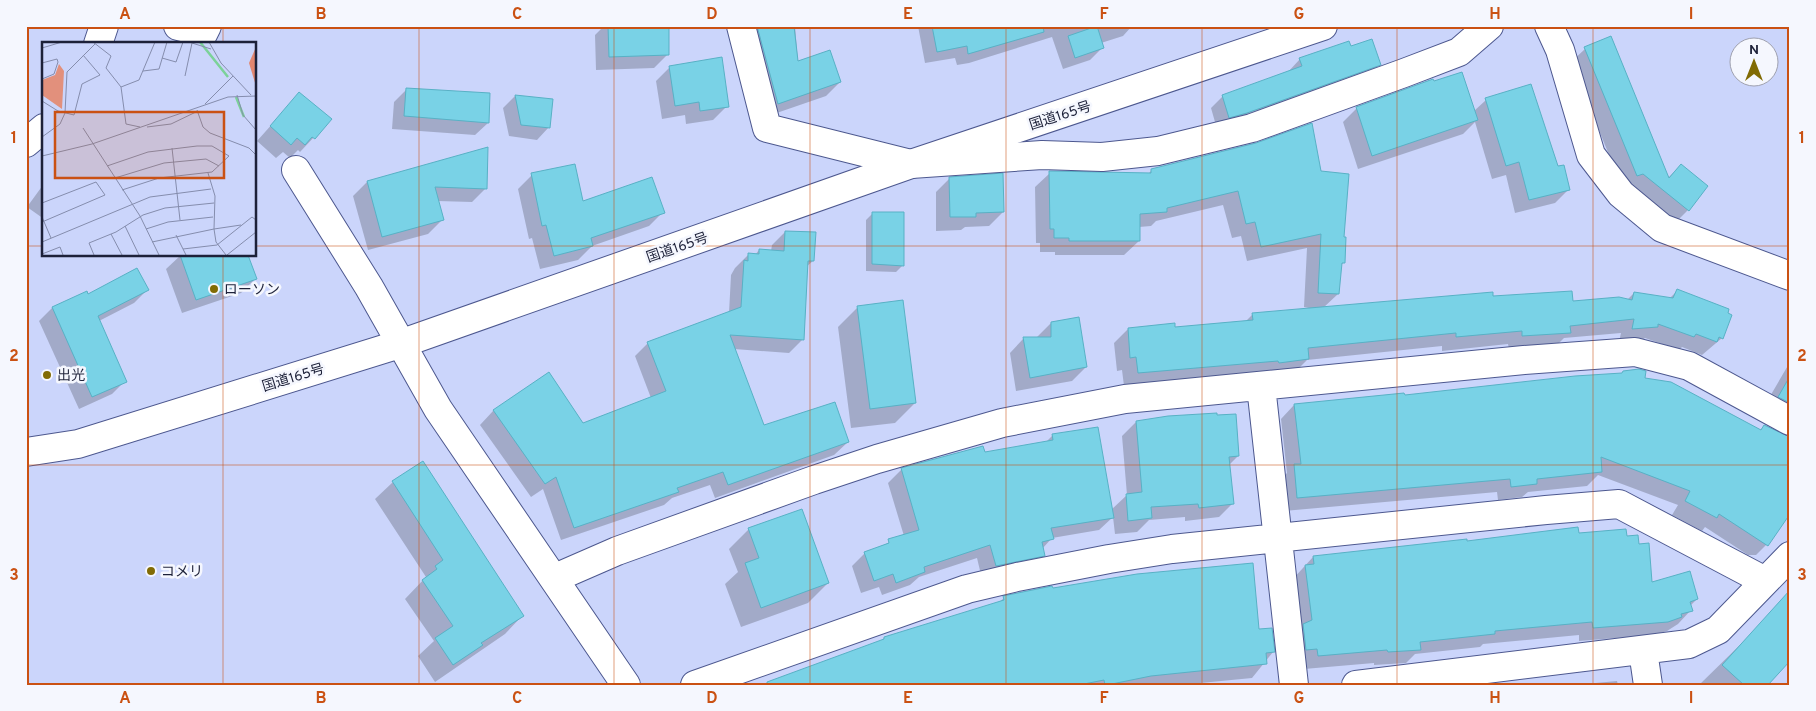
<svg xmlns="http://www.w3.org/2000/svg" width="1816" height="711" viewBox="0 0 1816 711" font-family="Overpass,'Noto Sans JP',sans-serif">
<rect width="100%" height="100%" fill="#cbd5fb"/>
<path fill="#0003" d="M604 26H667L668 54 654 68 596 70 595 35Z
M737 26H795L798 62 840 82 826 96 765 117Z
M918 26H1132L1123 36 1101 43 1102 48 1090 60 1063 69 1052 37 969 63 957 65 955 58 925 63Z
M1350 48 1379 64 1367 77 1217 129 1211 108 1223 96 1288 72 1300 59Z
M1585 49 1667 179 1681 165 1688 210 1674 224 1623 189 1571 62Z
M670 67 727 106 713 120 686 124 685 115 662 119 656 81Z
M406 90 488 123 475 135 392 129 394 102Z
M299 94 330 120 300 152 298 150 290 158 283 152 276 158 257 141Z
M515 96 549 127 537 140 509 136 503 108Z
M1486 100 1557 168 1569 189 1555 203 1515 213 1506 175 1492 179 1475 122 1463 134 1358 169 1343 122 1357 108 1474 111Z
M1152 170 1320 172 1343 238 1344 262 1340 266 1338 294 1323 308 1492 297 1571 302 1627 300 1634 293 1669 299 1677 291 1722 338 1702 355 1682 347 1679 350 1645 338 1642 340 1619 342 1621 333 1564 338 1556 346 1509 349 1508 344 1442 351V346L1307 360 1294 373 1124 386 1122 370 1117 371 1114 343 1128 329 1174 328 1245 322 1253 314 1314 309 1304 307 1307 248 1247 261 1241 236 1232 238 1223 205 1156 221 1151 226 1139 227V241L1124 255H1055V252H1040V243H1036L1035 187 1050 173 1148 174Z
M532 175 583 203 663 212 649 226 592 246 578 260 540 269 532 238 529 239 518 189Z
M950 178 1003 212 989 226 965 227 961 230 936 231V192Z
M367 182 486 188 472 202 437 201 442 220 428 234 368 250 353 196Z
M43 185H44V219L27 207Z
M873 213 903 265 896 272 866 271V220Z
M785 232 813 261 806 267 803 339 789 353 734 349 764 427 848 442 834 455 715 498 710 485 672 498 664 505 561 540 543 489 531 497 480 425 493 411 549 374 583 425 651 398 635 356 648 343 729 313 731 275 735 268 749 254 755 255 759 250 771 251 772 245Z
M181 255H247L255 279 241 293 182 313 166 269Z
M147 290 134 303 99 321 125 381 112 394 79 409 39 321 52 308 87 295Z
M858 307 915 403 895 423 851 428 838 327Z
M1051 323 1086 367 1072 381 1016 391 1010 353 1023 339 1037 337Z
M1790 362V427L1769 398Z
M1644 379 1760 430 1764 426 1770 541 1756 555H1748L1705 527 1702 531 1672 515 1678 505 1598 475 1587 486 1528 492 1522 497 1498 500 1497 492 1284 511 1281 479 1287 473 1281 419 1294 405Z
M1169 417 1238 456 1229 465 1233 503 1219 517 1185 521V517L1149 520 1137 532 1115 534 1113 517 1099 530 1052 538 1042 549 1044 555 1030 569 982 579 977 558 919 577 910 585 882 595 879 587 861 593 852 566 865 553 904 536 888 483 902 469 1045 443 1053 435 1111 510 1127 495 1122 436 1136 422Z
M393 482 522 616 505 634 435 682 418 656 434 641 405 599 426 577 375 499Z
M749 529 828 583 808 603 741 627 725 584 738 572 729 549Z
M1578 534 1626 537 1638 545 1651 584 1697 599 1690 606 1691 610 1678 624 1667 631 1653 635 1579 641V635L1483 644 1480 647 1415 654 1406 663 1374 665V663L1304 669 1292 580 1313 557Z
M1052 590 1258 630 1273 652 1252 678 1180 685H764L880 642 884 638 998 603 1004 598Z
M1790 596V663L1788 661 1766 685H1699Z
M1617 681 1618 685H1574Z"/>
<path fill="#79d2e6" stroke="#58b1c5" d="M608 26H669V55L609 57Z
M757 26H794L798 61 830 50 841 82 778 104Z
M932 26H1043L1044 32 968 54 967 46 937 52Z
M1097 26 1104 48 1075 58 1068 36Z
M1611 36 1669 178 1681 164 1708 186 1689 211 1643 174 1637 176 1584 47Z
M1372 39 1381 65 1247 113 1229 118 1222 95 1302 66 1299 58 1349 41 1351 46Z
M722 57 729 107 700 111 699 102 675 106 669 66Z
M1462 72 1478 120 1372 156 1356 107 1433 79 1434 81Z
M1531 84 1558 166 1564 165 1570 190 1529 200 1519 162 1506 166 1485 98Z
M406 88 490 93 489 123 404 116Z
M299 92 332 119 315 139 312 137 305 145 297 138 291 145 270 126Z
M515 95 553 99 550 128 521 125Z
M1312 123 1321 171 1349 174 1344 237H1346L1345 263H1342L1339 294 1318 293 1321 234 1261 247 1255 222 1246 224 1238 191 1167 208V212L1140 214V241H1069V238H1054V229H1050L1049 171 1151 173V169L1256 143Z
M488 147 487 189 435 187 444 220 382 237 367 181Z
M575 164 583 201 652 177 665 213 591 238 593 246 554 256 546 225 542 226 531 173Z
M1003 173 1004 212 976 213V217H950L949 177Z
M872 212H904V266L872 264Z
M785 231 816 232 814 261H808L804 340 730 335 764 425 835 402 849 442 728 485 723 472 677 488 679 492 574 528 556 477 545 484 493 410 549 372 583 423 666 391 647 342 741 307 744 260 748 261V253L759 254V249L784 251Z
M180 255H248L257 279 196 300Z
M137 268 149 290 98 316 127 382 92 397 52 307 87 291 88 294Z
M1677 289 1729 309 1728 313 1732 315 1723 339 1719 337 1717 342 1696 334 1694 337 1658 324V327L1632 329 1634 319 1570 326 1571 333 1522 336V331L1456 337V333L1308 348 1309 359 1279 363 1278 361 1138 373 1136 357 1130 358 1128 328 1175 323V327L1253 320 1252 313 1493 292V296L1572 291 1573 301 1619 297 1632 300 1634 292 1673 298Z
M903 300 916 403 870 409 857 306Z
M1079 317 1087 367 1030 378 1023 337H1051V322Z
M1639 369 1646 371 1645 378 1671 382 1761 430 1764 425 1790 437V514L1768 546 1719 514 1717 518 1685 501 1690 491 1601 457 1602 472 1537 479V484L1511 487 1510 479 1297 498 1294 464H1301L1294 404 1404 393 1405 395 1575 376 1622 373 1623 371Z
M1790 376V403L1778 397Z
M1217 413V415L1236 414 1239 456 1229 457 1234 504 1199 508 1198 504 1151 507 1152 518 1128 521 1126 494 1142 492 1136 421 1168 416Z
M1098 427 1114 518 1051 528 1054 539 1042 542 1045 556 996 566 990 545 924 567 925 572 896 583 893 574 874 581 864 552 889 543 888 539 919 530 901 468 983 446 985 452 1053 440 1052 434Z
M423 461 524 616 481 643 483 645 453 665 435 638 453 626 422 580 437 569 435 566 443 560 392 481Z
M802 509 829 583 761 608 745 563 759 558 748 528Z
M1578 527 1579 533 1626 529 1627 536 1638 535 1639 544 1649 543 1652 582 1690 571 1698 599 1690 602 1693 611 1681 614 1682 617 1668 622 1593 628 1592 622 1495 631V634L1420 642 1421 650 1388 652 1387 650 1318 656 1317 649 1306 650 1303 624 1312 620 1305 565 1314 564 1313 556 1467 539V541Z
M1253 563 1259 629 1272 628 1275 652 1266 653 1267 664 1151 676 1107 685H1105L1104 680 1079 685H767V682L884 639V637L1004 600 1003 596 1052 586 1053 588 1137 574Z
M1790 590V661L1768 685H1744L1722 665Z"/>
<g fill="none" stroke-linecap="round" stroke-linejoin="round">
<g stroke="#4d588f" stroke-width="30">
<path id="minor" d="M741 26 767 128 911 164 1042 155 1102 157 1158 151 1252 128 1404 73 1459 52 1489 26
M1549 26 1560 50 1591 155 1621 194 1662 228 1790 276
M190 29 203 34 207 26
M1261 386 1294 685
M555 578 617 551 814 480 877 459 1002 423 1125 399 1524 360 1635 352 1689 366 1790 421
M1643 651 1648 685
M695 685 967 589 1017 577 1109 559 1172 549 1546 510 1619 504 1765 581
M1356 685 1689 644 1718 630 1790 556"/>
</g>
<g stroke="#4d588f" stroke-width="30">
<path id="tertiary" d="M178 26 190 29
M98 44 104 26
M26 143 44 128
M296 170 369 287 438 409 626 685"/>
</g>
<g stroke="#4d588f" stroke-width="30">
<path id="trunk" d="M26 452 78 444 400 344 911 164 1323 26"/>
</g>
<use href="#minor" stroke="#fff" stroke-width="28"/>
<use href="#tertiary" stroke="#fff" stroke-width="28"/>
<use href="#trunk" stroke="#fff" stroke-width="28"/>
</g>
<path fill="none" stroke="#ca5113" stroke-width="1" stroke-opacity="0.55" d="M223 26V44M419 26V685M614 26V685M810 26V685M1006 26V685M1202 26V685M1397 26V685M1593 26V685M26 246H44M255 246H1790M223 255V685M26 465H1790"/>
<g fill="#816b04" stroke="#f5f7fe" stroke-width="2">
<circle cx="214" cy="289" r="5"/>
<circle cx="47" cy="375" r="5"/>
<circle cx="151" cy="571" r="5"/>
</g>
<g text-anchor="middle" stroke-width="5" stroke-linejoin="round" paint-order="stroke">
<g font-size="14" fill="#1d2139" stroke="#f5f7fe">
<text transform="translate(1060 115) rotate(-18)" y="5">国道165号</text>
<text transform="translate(677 247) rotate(-19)" y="5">国道165号</text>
<text transform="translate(293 377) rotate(-17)" y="5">国道165号</text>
</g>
<g font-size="14" fill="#1d2139" stroke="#f5f7fe" text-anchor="start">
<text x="224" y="294">ローソン</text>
<text x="57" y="380">出光</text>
<text x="161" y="576">コメリ</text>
</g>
</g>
<g transform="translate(42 42)">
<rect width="214" height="214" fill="#cbd5fb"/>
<path d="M17 22 22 29 20 67 0 53V38L13 33Z" fill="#e2907c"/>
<path d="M214 5V44L207 21Z" fill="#e28670"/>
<path fill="none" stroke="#7bd299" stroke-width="2.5" d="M158 0 186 35M194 55 202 75"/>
<path fill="none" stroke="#858dad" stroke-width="1" d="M51 0 69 14 64 26 79 45 84 82 98 85M167 0 179 21 209 53M0 6 20 0M120 16 134 20 141 0M0 21 15 17 16 20 12 32 0 37M101 29 117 27 125 0M143 34 150 1 169 7M79 45 97 38 113 0M195 53 201 73 214 88M0 59 16 69 32 73 40 42 58 33 41 13M163 62 191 34M155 68 161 85 168 91 207 106 214 113M105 85 129 82 156 69M41 86 98 174 117 213M0 95 18 82 23 71 25 30 53 2M130 106 138 178M0 114 50 102 186 55 214 54M65 124 106 110 155 104H170L187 114 170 130 117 136 80 148M73 136 122 121 164 117 177 124M0 161 54 140 63 153 0 180M0 175 9 196M83 184 97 213M104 187 126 180 171 175M69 192 80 213M134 193 144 213M0 200 108 155 169 147M110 200 172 187 173 154 166 131M141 207 175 203 210 175 214 178M0 212 18 205 21 213M52 213 47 201 74 190 101 173 123 166 172 161M184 213 174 200 172 187 199 183M185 213 214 190"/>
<path fill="#ca5113" fill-opacity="0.15" stroke="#ca5113" stroke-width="2.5" d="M13 70H182V136H13Z"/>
<rect width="214" height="214" fill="none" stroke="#1d2139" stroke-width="2.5"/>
</g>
<rect width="1816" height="711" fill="none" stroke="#f5f7fe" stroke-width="55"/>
<g transform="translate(1754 62)"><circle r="24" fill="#f5f7fe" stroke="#9fa1af"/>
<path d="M0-4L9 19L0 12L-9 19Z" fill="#816b04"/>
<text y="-8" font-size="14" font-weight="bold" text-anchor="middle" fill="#1d2139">N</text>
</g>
<rect x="28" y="28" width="1760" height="656" fill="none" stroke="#ca5113" stroke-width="2"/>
<g font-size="16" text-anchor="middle" font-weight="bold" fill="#ca5113">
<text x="125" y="19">A</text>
<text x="321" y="19">B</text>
<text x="517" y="19">C</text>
<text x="712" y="19">D</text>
<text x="908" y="19">E</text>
<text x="1104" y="19">F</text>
<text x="1299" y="19">G</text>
<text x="1495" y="19">H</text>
<text x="1691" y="19">I</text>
<text x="14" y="143">1</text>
<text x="1802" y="143">1</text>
<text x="14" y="361">2</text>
<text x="1802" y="361">2</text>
<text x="14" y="580">3</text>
<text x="1802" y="580">3</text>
<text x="125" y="703">A</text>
<text x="321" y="703">B</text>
<text x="517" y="703">C</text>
<text x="712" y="703">D</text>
<text x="908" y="703">E</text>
<text x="1104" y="703">F</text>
<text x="1299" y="703">G</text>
<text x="1495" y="703">H</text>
<text x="1691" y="703">I</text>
</g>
</svg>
